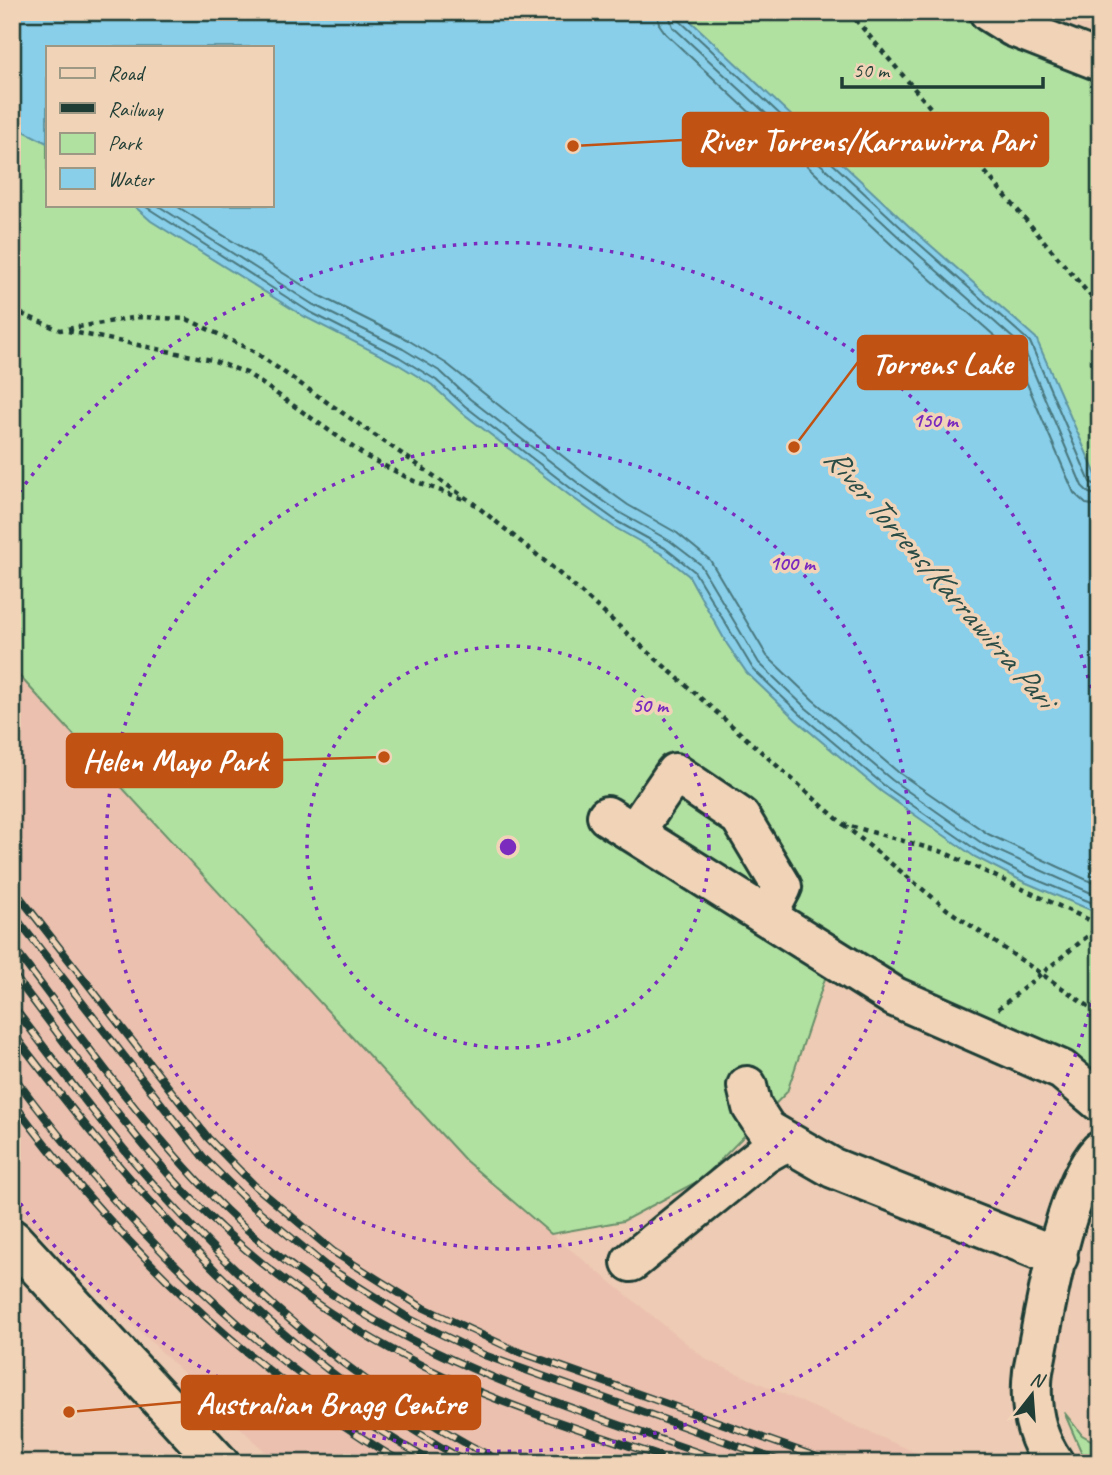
<svg xmlns="http://www.w3.org/2000/svg" width="1112" height="1475" viewBox="0 0 1112 1475" font-family="Caveat,sans-serif">
<rect width="100%" height="100%" fill="#eecbb4"/>
<filter id="ink" filterUnits="userSpaceOnUse"><feTurbulence type="fractalNoise" baseFrequency=".0143" numOctaves="2"/><feDisplacementMap in="SourceGraphic" scale="14" xChannelSelector="R" yChannelSelector="G"/><feConvolveMatrix kernelMatrix="1 2 1 2 8 2 1 2 1" color-interpolation-filters="sRGB"/></filter>
<g filter="url(#ink)">
<path fill="#ebc0af" d="M12 668 481 1177 707 1360 939 1463H277L30 1225 12 1200Z"/>
<path fill="#b1e1a1" stroke="#688f6a" stroke-width="2" fill-rule="evenodd" d="M12 12H963L982 25 1100 78V1084L835 949 787 1092 702 1179 623 1221 551 1234 466 1161 12 668ZM47 47H271V205H47Z
M1064 1412 1082 1435 1100 1445V1463H1090L1083 1456Z"/>
<path fill="#89cfea" stroke="#5f95a1" stroke-width="2" d="M12 12H681L911 228 1036 338 1100 484V914L1022 881 975 857 882 792 796 720 747 673 727 644 689 576 662 554 614 527 569 495 460 411 432 385 396 363 305 317 151 221 133 205H271V47H47V143L12 125Z"/>
<g fill="none" stroke-linecap="round" stroke-linejoin="round">
<path stroke="#49777d" stroke-width="2" d="M657 12 659 24 666 34 894 247 1014 353 1074 493 1086 504 1100 506
M668 12 673 27 901 239 1023 347 1082 486 1089 493 1100 496
M677 12 679 20 907 233 1030 342 1090 482 1100 487
M143 205 308 311 399 357 436 380 465 406 573 490 618 522 665 548 694 571 753 669 801 715 886 787 978 851 1025 875 1100 906
M157 205 312 304 403 349 441 372 470 399 578 483 622 514 670 541 700 564 759 663 806 708 892 780 983 844 1100 897
M175 205 318 295 408 340 447 364 585 474 628 505 677 533 710 560 767 656 813 700 898 772 988 834 1100 886"/>
<g stroke="#1f3d34" stroke-width="44">
<path id="minor" d="M989 12 1013 27 1100 61
M607 816 895 997 1062 1070 1100 1102
M634 833 675 773 740 817 782 887 767 916
M747 1086 752 1107 767 1130 833 1168 1058 1257
M12 1239 219 1463
M631 1262 764 1154 785 1142
M1054 1463C1034 1435 1029 1404 1033 1371 1045 1314 1062 1191 1100 1151"/>
</g>
<path stroke="#1f3d34" stroke-width="4.5" stroke-dasharray="5 5" stroke-linecap="butt" d="M849 12 1100 307
M12 310 60 330 138 317 187 319 253 351 473 503 552 567 843 824 943 852 1100 925
M68 331 212 360 247 373 367 457 414 481 466 500
M844 825 948 910 1100 1014
M998 1009 1100 926"/>
<use href="#minor" stroke="#f1d4b8" stroke-width="38"/>
<g stroke="#1f3d34" stroke-width="8">
<path id="rail" d="M12 887 208 1138 254 1185 334 1252 420 1306 514 1350 834 1463
M12 913 203 1157 249 1203 326 1266 410 1319 484 1355 785 1463
M12 946C81 1036 145 1130 226 1210 368 1348 547 1399 728 1463
M12 973C68 1045 120 1123 183 1190 259 1270 350 1333 450 1379 523 1413 603 1436 679 1463
M12 1005C55 1061 97 1119 143 1172 244 1289 365 1395 504 1463
M12 1032C145 1206 274 1355 469 1463
M12 1074C126 1229 265 1368 434 1463
M12 1101C118 1244 249 1372 403 1463"/>
</g>
<use href="#rail" stroke="#f1d4b8" stroke-width="5" stroke-dasharray="16" stroke-linecap="butt"/>
</g>
</g>
<g fill="none" stroke="#7b2cbf" stroke-width="3.5" stroke-dasharray="3.5 7">
<circle cx="508" cy="847" r="201"/>
<circle cx="508" cy="847" r="402"/>
<path d="M1099 973A604 604 0 0 1 13 1193M13 501A604 604 0 0 1 1099 721"/>
</g>
<g text-anchor="middle" stroke-width="7" stroke-linejoin="round" paint-order="stroke">
<g font-size="32" font-style="italic" fill="#2a4c46" stroke="#f1d4b8">
<text transform="translate(940 577) rotate(49)" y="11">River Torrens/Karrawirra Pari</text>
</g>
</g>
<circle cx="508" cy="847" r="10" fill="#7b2cbf" stroke="#f1d4b8" stroke-width="3.5"/>
<g font-size="21" text-anchor="middle" font-weight="bold" fill="#7b2cbf" stroke="#f1d4b8" stroke-width="7" stroke-linejoin="round" paint-order="stroke">
<text x="935" y="427">150 m</text>
<text x="792" y="570">100 m</text>
<text x="650" y="712">50 m</text>
</g>
<path fill="none" stroke="#c05314" stroke-width="2.5" d="M573 146L683 140M794 447L858 362M384 757L282 760M69 1412L182 1402"/>
<g fill="#c05314" stroke="#f1d4b8" stroke-width="2.5">
<circle cx="573" cy="146" r="7"/>
<circle cx="794" cy="447" r="7"/>
<circle cx="384" cy="757" r="7"/>
<circle cx="69" cy="1412" r="7"/>
</g>
<g fill="#c05314" stroke="#c05314" stroke-width="2.5">
<rect x="683" y="113" width="365" height="53" rx="7"/>
<rect x="858" y="336" width="169" height="53" rx="7"/>
<rect x="67" y="734" width="215" height="53" rx="7"/>
<rect x="182" y="1376" width="298" height="53" rx="7"/>
</g>
<g font-size="32" text-anchor="middle" font-weight="bold" fill="#fff">
<text x="866" y="151">River Torrens/Karrawirra Pari</text>
<text x="942" y="374">Torrens Lake</text>
<text x="175" y="771">Helen Mayo Park</text>
<text x="331" y="1414">Australian Bragg Centre</text>
</g>
<rect width="1112" height="1475" fill="none" stroke="#f1d4b8" stroke-width="42"/>
<rect x="21" y="21" width="1070" height="1433" fill="none" stroke="#1f3d34" stroke-width="2.5" filter="url(#ink)"/>
<rect x="46" y="46" width="228" height="161" fill="#f1d4b8" stroke="#9d9883" stroke-width="2"/>
<rect x="60" y="68" width="35" height="10" fill="#f1d4b8" stroke="#9d9883" stroke-width="2"/>
<text x="108" y="80" font-size="21" fill="#1f3d34">Road</text>
<rect x="60" y="103" width="35" height="10" fill="#1f3d34" stroke="#9d9883" stroke-width="2"/>
<text x="108" y="116" font-size="21" fill="#1f3d34">Railway</text>
<rect x="60" y="133" width="35" height="21" fill="#b1e1a1" stroke="#9d9883" stroke-width="2"/>
<text x="108" y="150" font-size="21" fill="#1f3d34">Park</text>
<rect x="60" y="168" width="35" height="21" fill="#89cfea" stroke="#9d9883" stroke-width="2"/>
<text x="108" y="186" font-size="21" fill="#1f3d34">Water</text>
<g transform="translate(1032 1395) rotate(17)" stroke="#f1d4b8" stroke-width="5" paint-order="stroke">
<path d="M0-5L12 26L0 18L-12 26Z" fill="#1f3d34"/>
<text y="-10" font-size="19" font-weight="bold" text-anchor="middle" fill="#1f3d34">N</text>
</g>
<path d="M842 77v10h201v-10" fill="none" stroke="#1f3d34" stroke-width="3.5"/>
<text x="853" y="77" font-size="21" fill="#1f3d34" stroke="#f1d4b8" stroke-width="5" paint-order="stroke">50 m</text>
</svg>
